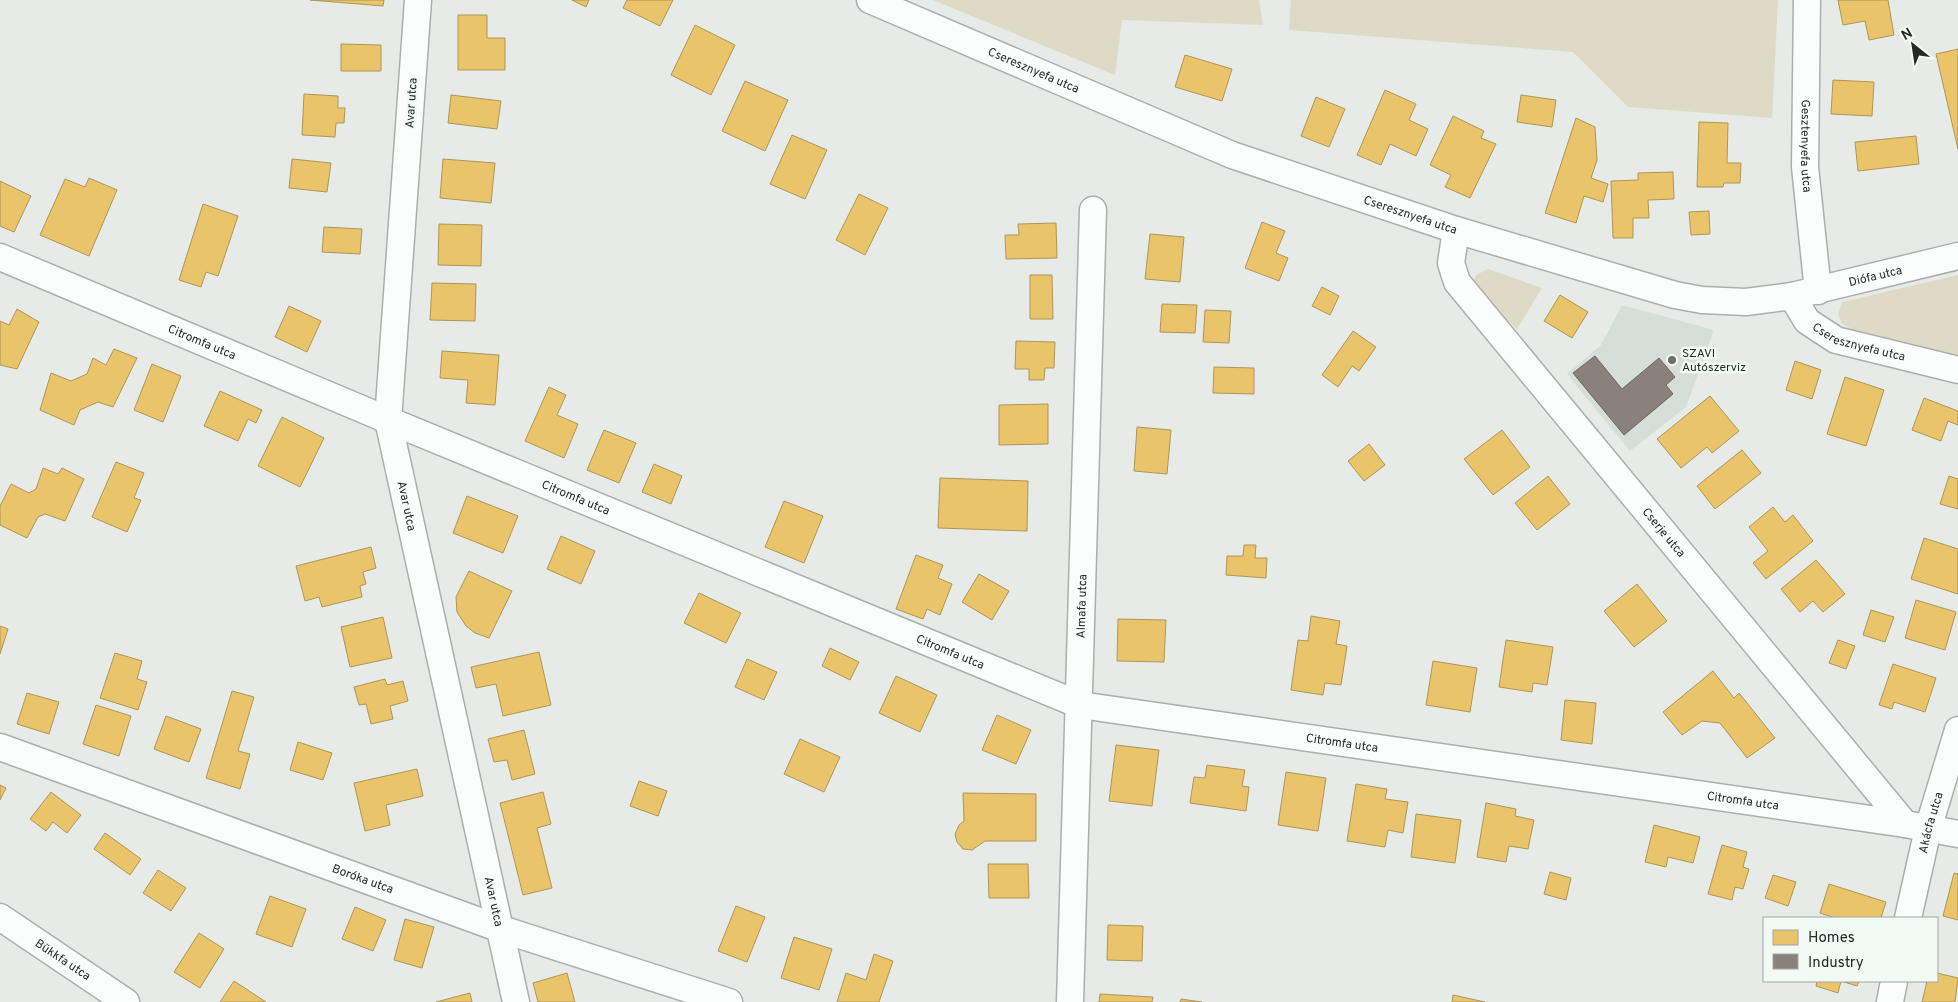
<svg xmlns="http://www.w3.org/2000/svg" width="1958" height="1002" viewBox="0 0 1958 1002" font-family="Overpass,sans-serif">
<rect width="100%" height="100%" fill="#e6ebe8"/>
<path fill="#d5ded9" d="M1622 305 1714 330 1686 407 1630 451 1567 374 1601 345Z"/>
<path fill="#dedac6" d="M933 0H1259L1263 25 1122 20 1115 75Z
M1291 0H1778L1772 118 1628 107 1573 52 1289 30Z
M1488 269 1542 288 1517 329 1478 294 1473 284 1476 275Z
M1958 275V356L1854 330 1842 324 1838 314 1842 302Z"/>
<path fill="#e9c46a" stroke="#af9656" d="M310 0H384L383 6Z
M572 0H589L586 7Z
M627 0H673L660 26 623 8Z
M1838 0H1888L1894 35 1869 40 1865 21 1843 25Z
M458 15H487V38H505V70H458Z
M695 25 735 45 711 95 671 75Z
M341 44 381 45V71H341Z
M1958 49V149L1936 54Z
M1185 55 1232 69 1222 101 1175 87Z
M1833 80 1874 82 1872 116 1831 114Z
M745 81 788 100 765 151 722 131Z
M1385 90 1416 104 1409 120 1428 129 1416 156 1390 144 1381 165 1357 155Z
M304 94 338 96V108H345L344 123H336L335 137 302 135Z
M451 95 501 101 497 129 448 123Z
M1521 95 1556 100 1552 127 1517 122Z
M1316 97 1345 109 1329 147 1301 136Z
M1453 116 1484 131 1481 138 1496 144 1470 198 1445 187 1451 175 1430 165Z
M1576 118 1595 127 1597 160 1591 178 1608 184 1603 202 1584 196 1576 223 1545 213Z
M1699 122 1728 123 1727 163H1741L1740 183H1724L1723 187H1697Z
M792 135 827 150 805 199 770 184Z
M1916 136 1919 164 1858 171 1855 142Z
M292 159 331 163 327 192 289 188Z
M443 159 495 163 491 203 440 198Z
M1673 172 1674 199 1648 200 1649 218H1633V238H1613L1611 181 1638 180V173Z
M89 178 117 190 89 256 40 235 65 179 85 187Z
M0 181 31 196 14 232 0 226Z
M859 194 888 208 865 255 836 240Z
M203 204 238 216 218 276 206 272 201 287 179 280Z
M1709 211 1710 234 1691 235 1689 212Z
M1262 222 1285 231 1276 253 1288 258 1279 281 1245 268Z
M1056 223 1057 258 1006 259 1005 235H1019L1018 224Z
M439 224 482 225 481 266 438 265Z
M324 227 362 229 360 254 322 252Z
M1150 234 1184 237 1180 282 1145 279Z
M1030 275H1052L1053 319H1030Z
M432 283 476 284 475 321 430 320Z
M1322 287 1339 296 1330 315 1312 306Z
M1560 295 1588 312 1572 338 1544 321Z
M1162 304 1197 305 1195 333 1160 332Z
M289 306 321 321 307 352 275 337Z
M17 309 39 322 17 369 0 365V321L9 325Z
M1205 310 1231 311 1229 343 1203 342Z
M1353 331 1376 347 1359 371 1352 366 1338 387 1322 375Z
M1016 341 1055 342 1054 368H1045L1044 380H1029V369H1015Z
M114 349 137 358 113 407 98 402 80 410 74 425 40 410 51 373 71 381 87 374 93 358 106 365Z
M442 351 499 355 495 405 466 403 468 380 440 378Z
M1795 361 1821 370 1812 399 1786 390Z
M152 364 181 376 163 422 134 410Z
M1214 367 1254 368V394L1213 393Z
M1845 377 1884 390 1866 446 1827 434Z
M549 387 566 395 557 415 578 424 564 458 525 441Z
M220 391 262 410 256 423 248 419 238 441 204 426Z
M1710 396 1739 431 1712 453 1707 447 1681 468 1657 439Z
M1924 398 1958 411V425L1948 421 1941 441 1912 430Z
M1048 404V444L999 445V405Z
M282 417 324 438 300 487 258 466Z
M1137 427 1171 430 1167 474 1134 471Z
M604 430 636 443 619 483 587 470Z
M1502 430 1530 467 1493 495 1464 459Z
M1369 444 1385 465 1364 481 1348 461Z
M1742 450 1761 473 1715 509 1697 486Z
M116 462 144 473 134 498 141 500 127 532 92 517Z
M654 464 682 476 671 504 642 492Z
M43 468 58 474 62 468 84 479 65 521 45 514 38 517 27 538 0 525V506L11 484 29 493 36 489Z
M1548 476 1570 504 1537 530 1515 503Z
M1949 476 1958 479V509L1940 504Z
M940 478 1028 481 1027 531 938 528Z
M467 496 518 516 503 553 453 533Z
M784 501 823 516 804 563 765 547Z
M1773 507 1785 522 1793 515 1813 541 1766 579 1753 563 1768 551 1749 527Z
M561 536 595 551 581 584 547 569Z
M1924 538 1958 549V594L1911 579Z
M1244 545H1256L1255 558H1267L1266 578 1226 575 1227 556H1243Z
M371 547 376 568 363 572 366 584 360 586 362 597 322 607 319 597 305 601 296 566Z
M916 555 943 565 938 578 952 584 940 615 927 609 923 619 896 609Z
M1816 560 1845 594 1823 612 1813 601 1800 612 1781 589Z
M469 571 512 591 489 638 475 633 466 626 457 612 456 597Z
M979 574 1009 591 992 620 962 602Z
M1637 584 1667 621 1634 647 1604 611Z
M699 593 741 613 726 643 684 623Z
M1916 600 1956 612 1945 650 1905 638Z
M1871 610 1894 617 1885 642 1863 635Z
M1311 616 1340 621 1336 644 1347 646 1341 685 1325 683 1323 695 1291 690 1298 640 1308 641Z
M383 617 392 658 350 667 341 627Z
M1118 619 1166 620 1164 662 1117 661Z
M0 626 8 629 0 654Z
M1506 640 1553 647 1547 685 1533 683 1532 692 1499 687Z
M1838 640 1855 646 1846 669 1829 663Z
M830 648 859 662 850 680 822 666Z
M539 652 551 705 503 716 496 684 476 688 471 667Z
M115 653 142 661 137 679 147 682 138 710 100 698Z
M747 659 777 672 764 700 735 687Z
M1433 661 1477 668 1470 712 1426 705Z
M1893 664 1936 678 1925 712 1894 702 1892 709 1879 705Z
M1713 671 1734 698 1739 693 1775 738 1747 758 1720 723 1702 721 1682 735 1663 712Z
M896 676 937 695 920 732 879 713Z
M385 679 387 685 403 681 408 701 390 706 393 719 371 724 366 704 359 705 354 687Z
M232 691 254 697 238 751 250 754 240 789 206 778Z
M27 693 59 702 49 734 17 724Z
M1565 700 1596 703 1592 744 1561 740Z
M96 705 131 716 119 756 83 744Z
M997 715 1031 730 1016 764 982 750Z
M166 716 201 729 189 762 154 749Z
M524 730 535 774 512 780 507 760 494 762 488 739Z
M800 739 840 757 824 792 784 774Z
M298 742 332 753 323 780 290 770Z
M1116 745 1159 750 1152 806 1109 801Z
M1207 765 1245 770 1242 786 1249 787 1246 811 1190 803 1194 777 1205 778Z
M417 769 423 796 386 805 390 825 365 831 354 783Z
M1286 772 1326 778 1318 831 1278 825Z
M639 781 667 791 658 816 630 806Z
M1356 784 1387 789 1385 799 1408 802 1403 833 1388 830 1385 847 1347 841Z
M0 785 6 788 0 800Z
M51 792 81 815 67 833 53 822 46 831 30 819Z
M543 792 551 824 537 828 552 888 523 895 500 803Z
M963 793 1036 794V841H985L972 850 963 849 957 842 955 834 959 825 964 821Z
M1486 803 1516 809 1515 816 1534 820 1528 849 1509 846 1506 862 1477 857Z
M1416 814 1461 820 1455 863 1411 857Z
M1654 825 1700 837 1693 863 1668 857 1666 867 1645 862Z
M105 833 141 859 130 875 94 849Z
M1722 845 1747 852 1743 867 1749 869 1743 889 1735 887 1732 900 1708 894Z
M988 864H1028L1029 898H989Z
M158 870 186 888 171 911 143 893Z
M1550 872 1571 878 1566 900 1544 894Z
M1954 873 1958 874V920L1943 916Z
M1773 875 1796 882 1788 906 1765 898Z
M1829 884 1886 902 1881 918H1835L1820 913Z
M270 896 306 909 292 947 256 934Z
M736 906 765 917 747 962 718 951Z
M355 907 386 920 373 951 342 939Z
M405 919 434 927 422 968 394 960Z
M1108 925 1143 926 1142 961 1107 960Z
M199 933 224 949 200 988 174 972Z
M794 937 832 949 819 990 781 978Z
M874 954 893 961 879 1002H837L846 973 866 980Z
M567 973 575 1002H538L533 983Z
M1937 973 1958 978 1955 1002H1922L1927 981H1937Z
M234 981 266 1002H220Z
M1817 981H1859L1857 986 1841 981 1838 993 1816 986Z
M470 993 472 1002H436Z
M1100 994 1153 997 1152 1002H1099Z
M1453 995 1485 1002H1452Z
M1181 999 1202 1002H1180Z"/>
<path fill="#8a817c" stroke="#6c6763" d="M1595 356 1622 389 1659 358 1675 377 1666 385 1673 394 1624 435 1573 373Z"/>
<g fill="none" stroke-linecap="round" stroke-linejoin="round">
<g stroke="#acafad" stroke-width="29">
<g id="minor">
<path id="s1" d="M418 0 388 420 516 1002"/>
<path id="s2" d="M870 0 1232 155 1456 230 1675 295 1702 300 1746 302 1792 296 1958 256"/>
<path id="s3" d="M1807 0 1805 167 1818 291"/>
<path id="s4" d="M1456 230 1451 263 1457 282 1905 824"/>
<path id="s5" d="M0 257 388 420 1080 705 1905 824 1958 834"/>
<path id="s6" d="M1792 296 1807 321 1836 340 1958 370"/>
<path id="s7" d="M0 747 501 929 729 1002"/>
<path id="s8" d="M0 917 126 1002"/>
<path id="s9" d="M1908 918 1928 829 1958 730"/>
<path id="s10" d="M1070 1002 1093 210"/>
<path d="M1890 1002 1894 981"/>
</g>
</g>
<use href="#minor" stroke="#fbfcfc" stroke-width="26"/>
</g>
<circle fill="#6a6d6b" stroke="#f2faf5" stroke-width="2" cx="1672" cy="360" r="5"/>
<g text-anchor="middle" stroke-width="5" stroke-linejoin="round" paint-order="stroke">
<g font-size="12" fill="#272928" stroke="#f2faf5">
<text dy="4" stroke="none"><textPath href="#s2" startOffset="178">Cseresznyefa utca</textPath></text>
<text transform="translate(411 103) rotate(-86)" y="4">Avar utca</text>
<text dy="4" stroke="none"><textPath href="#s3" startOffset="146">Gesztenyefa utca</textPath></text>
<text dy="4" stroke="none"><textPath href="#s2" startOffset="582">Cseresznyefa utca</textPath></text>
<text dy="4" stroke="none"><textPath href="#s2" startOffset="1062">Diófa utca</textPath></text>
<text dy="4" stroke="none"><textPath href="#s6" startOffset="86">Cseresznyefa utca</textPath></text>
<text dy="4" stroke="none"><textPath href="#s5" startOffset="219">Citromfa utca</textPath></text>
<text dy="4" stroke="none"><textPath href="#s5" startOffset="624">Citromfa utca</textPath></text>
<text dy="4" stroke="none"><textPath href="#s1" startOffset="509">Avar utca</textPath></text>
<text dy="4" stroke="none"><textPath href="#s4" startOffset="378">Cserje utca</textPath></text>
<text dy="4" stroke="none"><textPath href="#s10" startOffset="396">Almafa utca</textPath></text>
<text dy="4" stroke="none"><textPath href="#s5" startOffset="1029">Citromfa utca</textPath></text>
<text dy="4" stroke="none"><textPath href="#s5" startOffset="1434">Citromfa utca</textPath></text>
<text dy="4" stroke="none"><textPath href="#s5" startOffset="1839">Citromfa utca</textPath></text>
<text dy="4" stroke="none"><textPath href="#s9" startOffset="98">Akácfa utca</textPath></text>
<text dy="4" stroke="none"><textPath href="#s7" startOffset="386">Boróka utca</textPath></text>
<text dy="4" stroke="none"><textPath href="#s1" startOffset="914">Avar utca</textPath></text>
<text dy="4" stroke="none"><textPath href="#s8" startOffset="76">Bükkfa utca</textPath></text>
</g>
<g font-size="12" fill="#272928" stroke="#f2faf5" text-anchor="start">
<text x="1682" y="357">SZAVI<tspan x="1682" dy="14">Autószerviz</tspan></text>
</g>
</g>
<rect x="1763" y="917" width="175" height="65" fill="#f2faf5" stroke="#a1a6a3"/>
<rect x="1773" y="930" width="25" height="15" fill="#e9c46a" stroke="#a1a6a3"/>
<text x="1808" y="942" font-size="15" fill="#272928">Homes</text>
<rect x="1773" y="954" width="25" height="15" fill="#8a817c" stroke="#a1a6a3"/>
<text x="1808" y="967" font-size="15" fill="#272928">Industry</text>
<g transform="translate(1913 45) rotate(330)" stroke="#f2faf5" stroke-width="4" paint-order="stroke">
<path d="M0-4L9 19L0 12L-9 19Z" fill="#272928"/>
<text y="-8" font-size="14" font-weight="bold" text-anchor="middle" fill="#272928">N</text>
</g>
</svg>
